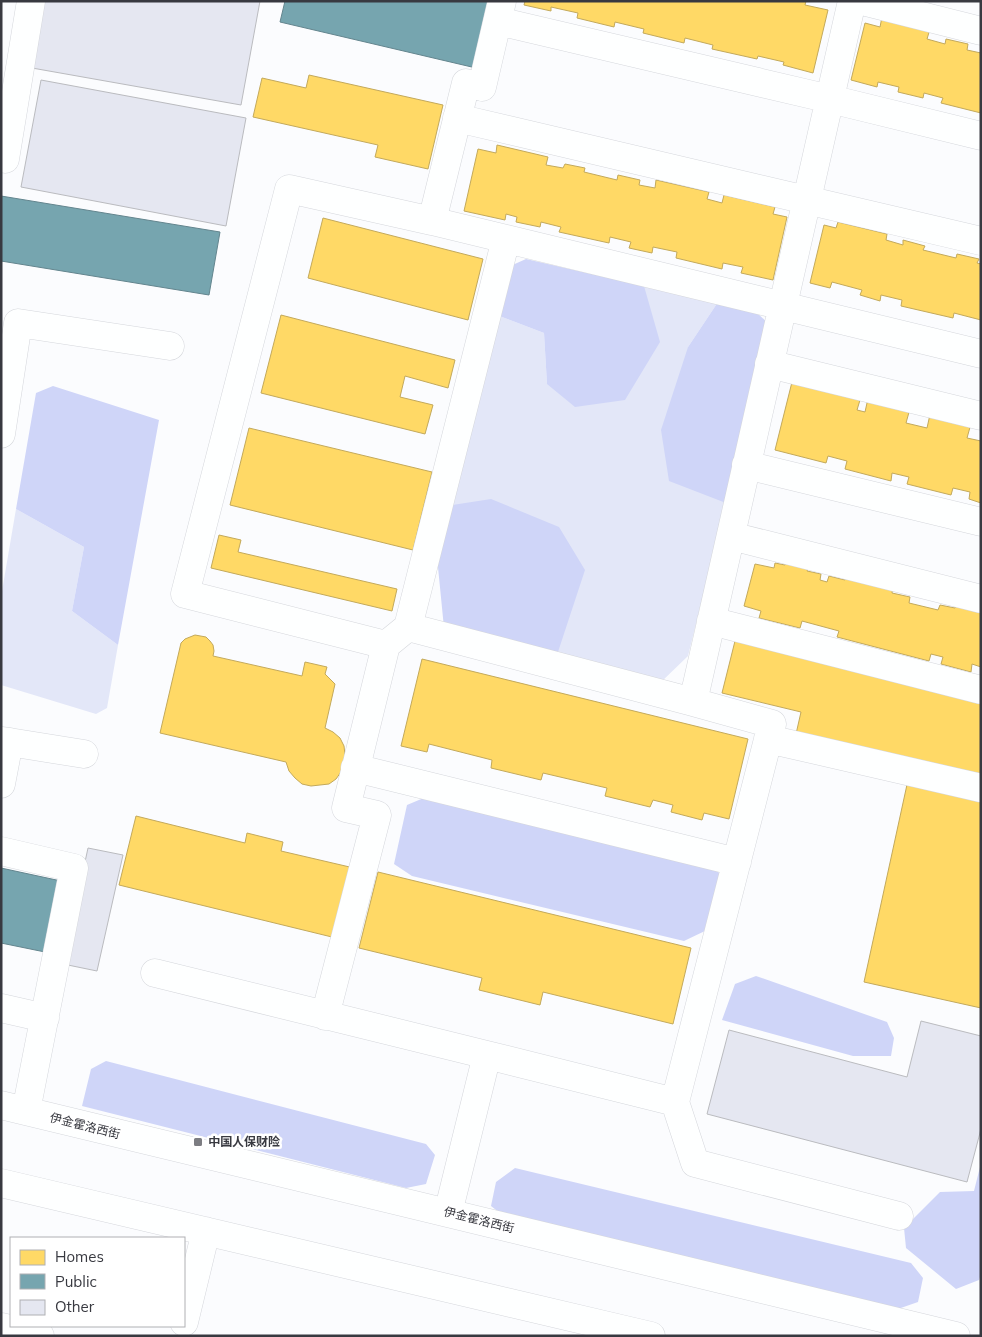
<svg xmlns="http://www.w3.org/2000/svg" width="982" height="1337" viewBox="0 0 982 1337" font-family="Mulish,'Noto Sans SC',sans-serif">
<rect width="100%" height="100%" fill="#fbfcfe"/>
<path fill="#e3e7f8" d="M644 286 718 302 688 347 726 503 688 656 659 684 556 658 446 506 494 314 544 333 547 384Z
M16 509 84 547 72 611 118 645 107 708 96 714 1 685V597Z"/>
<path fill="#cfd5f8" d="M526 259 644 286 660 342 625 400 575 407 547 384 544 333 494 314 506 268Z
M718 302 755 311 770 325 726 503 669 481 661 430 688 347Z
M53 386 159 420 118 645 72 611 84 547 16 509 36 393Z
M491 499 559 527 585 570 556 658 444 628 436 547 446 506Z
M426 797 716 869 722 877 707 930 684 941 412 876 394 864 407 805Z
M756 976 887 1022 894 1038 891 1056H853L722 1020 735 984Z
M106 1061 426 1144 435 1155 426 1184 406 1188 82 1106 91 1069Z
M981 1163V1274L979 1280 956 1289 906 1248 904 1228 940 1192 974 1191Z
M515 1168 911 1263 923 1278 918 1302 895 1310 505 1217 491 1206 496 1182Z"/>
<path fill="#ffd966" stroke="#c3a95b" d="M525 1H806L805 5 828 10 813 73 783 65 784 62 758 56 757 59 712 49 713 45 685 38 684 43 643 33 644 29 615 22 614 27 577 18 578 13 551 7V11L524 5Z
M882 17 930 29 927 39 945 44 946 39 968 44 967 50 981 53V113L941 103 943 98 924 93 923 98 898 92 899 87 878 82 877 87 851 80 865 23 880 27Z
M309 75 443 105 428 169 375 157 378 145 253 117 262 78 306 88Z
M497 145 548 157 546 165 563 168 565 164 585 168 584 172 617 180 618 175 640 180 639 185 655 188 656 180 709 192 707 199 722 203 724 195 775 207 773 214 787 217 773 280 741 273 743 267 723 263 722 269 676 258 677 252 653 247 652 253 629 248 631 242 610 237 609 243 559 232 561 227 541 222 540 227 516 222 517 217 506 214 505 220 464 211 478 149 496 153Z
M323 218 483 259 468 320 308 278Z
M838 222 887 234 886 240 903 245V240L925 246 923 250 956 258 957 254 979 259 977 263 981 264V320L954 313 953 318 901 306 902 300 881 295 880 301 860 295 862 290 832 282 830 288 810 283 824 225 836 228Z
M281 315 455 360 448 388 405 376 400 397 433 405 425 434 261 393Z
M792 382 860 400 857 410 865 412 869 394 911 405 906 423 927 428 931 410 972 420 967 438 981 441V503L969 499 970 492 953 488 951 495 907 484 909 477 892 473 891 481 845 469 847 461 828 456 826 463 775 450Z
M249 428 432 472 413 550 230 505Z
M219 535 241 540 238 552 397 589 392 611 211 568Z
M787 558 810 564 807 571 821 574 820 580 827 582 829 576 845 580 847 574 893 585 892 593 910 597 909 603 938 610 940 605 955 608 957 601 981 607V667L972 664 971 672 941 664 943 657 931 654 929 661 837 637 839 631 802 621 800 628 759 618 761 611 744 606 755 564 774 568 775 563 785 565Z
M195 635 206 637 210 641 213 645 214 651 213 656 302 676 305 662 327 667 325 674 335 684 325 728 333 732 340 738 344 746 345 755 341 772 336 779 329 784 311 786 302 784 295 778 289 771 286 762 160 733 181 643 185 639Z
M735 641 981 701V778L796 734 801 712 722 693Z
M422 659 748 739 729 819 704 813 702 820 671 812 673 805 653 800 650 807 605 796 607 788 543 773 541 780 491 768 492 760 429 744 427 752 401 746Z
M908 780 981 796V1008L864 982Z
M136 816 245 843 247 833 283 842 281 851 354 868 336 938 119 885Z
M378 872 691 948 673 1024 543 992 540 1005 479 990 482 978 359 948Z"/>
<path fill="#76a5af" stroke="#63858e" d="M285 1H492L476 68 280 22Z
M1 196 220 232 209 295 1 261Z
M1 868 61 881 45 952 1 943Z"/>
<path fill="#e5e7f1" stroke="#babbbf" d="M44 1H260L241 105 32 68Z
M41 80 246 118 226 226 21 187Z
M88 848 123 855 97 971 63 964Z
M921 1021 981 1036V1129L967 1182 707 1114 729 1030 907 1077Z"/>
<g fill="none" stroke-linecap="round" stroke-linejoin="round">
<g stroke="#d5d7dc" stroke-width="29">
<path id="minor" d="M502 1 482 87 466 83 432 221 981 354
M862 1 981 31
M498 21 830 99 981 136
M457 118 981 241
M1 158 5 159 31 1
M769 364 981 416
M1 434 18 323 170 346
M746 465 981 522
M731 536 981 599
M711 621 981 690
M408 627 693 702
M386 645 408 627 506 239
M768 739 981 788
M1 741 9 742 1 784
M9 742 84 754
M355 768 737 862
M1 851 74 868 26 1111
M155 973 487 1055 448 1213
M1 1008 45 1018
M325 1016 377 815 346 808 386 645 185 594 289 189 432 221
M487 1055 675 1102 695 1163 899 1216
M675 1102 772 724 693 702 852 1
M1 1105 956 1336
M1 1183 651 1336
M184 1322 206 1231
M1 1327 40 1336"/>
</g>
<use href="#minor" stroke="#feffff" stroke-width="28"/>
</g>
<rect fill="#7c7d82" stroke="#fff" stroke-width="2" x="193" y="1137" width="10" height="10" rx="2.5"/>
<g text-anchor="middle" stroke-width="5" stroke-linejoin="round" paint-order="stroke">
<g font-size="12" fill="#383940" stroke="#fff">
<text transform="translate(85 1126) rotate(14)" y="4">伊金霍洛西街</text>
<text transform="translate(479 1220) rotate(14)" y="4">伊金霍洛西街</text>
</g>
<g font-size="12" font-weight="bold" fill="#383940" stroke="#fff" text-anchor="start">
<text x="208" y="1146">中国人保财险</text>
</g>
</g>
<rect width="982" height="1337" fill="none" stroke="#383940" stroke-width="5"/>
<rect x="10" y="1237" width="175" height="90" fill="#ffffff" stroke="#afb0b3"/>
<rect x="20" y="1250" width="25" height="15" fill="#ffd966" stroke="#afb0b3"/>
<text x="55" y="1262" font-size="15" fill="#383940">Homes</text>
<rect x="20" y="1274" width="25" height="15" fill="#76a5af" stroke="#afb0b3"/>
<text x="55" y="1287" font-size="15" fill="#383940">Public</text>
<rect x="20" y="1300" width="25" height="15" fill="#e5e7f1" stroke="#afb0b3"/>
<text x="55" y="1312" font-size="15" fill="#383940">Other</text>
</svg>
